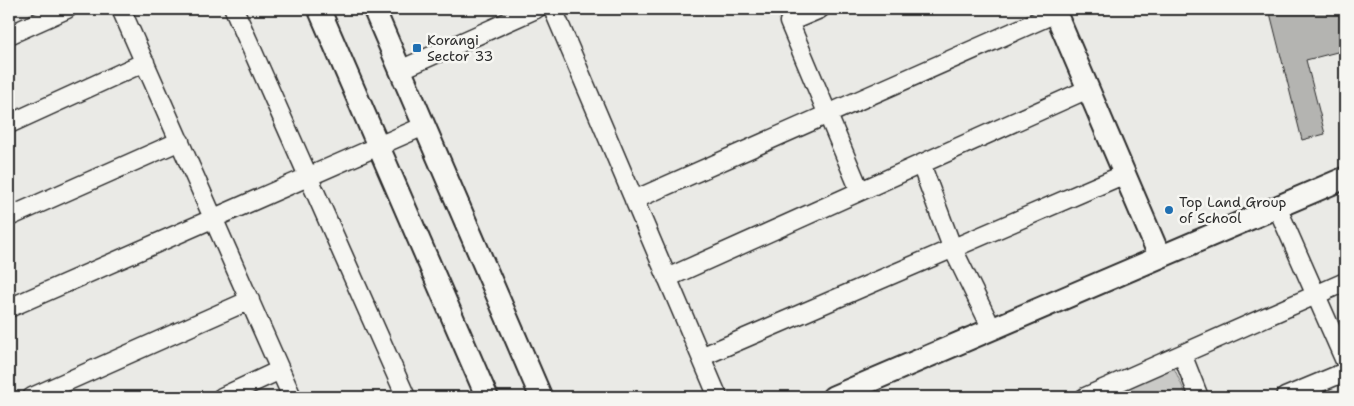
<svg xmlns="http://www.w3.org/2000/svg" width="1354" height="406" viewBox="0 0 1354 406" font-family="'Shantell Sans',sans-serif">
<rect width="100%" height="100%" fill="#eaeae6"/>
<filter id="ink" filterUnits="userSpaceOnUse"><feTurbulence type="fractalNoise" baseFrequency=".02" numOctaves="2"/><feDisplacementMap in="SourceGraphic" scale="10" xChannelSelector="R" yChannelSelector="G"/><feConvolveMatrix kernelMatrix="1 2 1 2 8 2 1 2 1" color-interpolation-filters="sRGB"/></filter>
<g filter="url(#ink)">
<path fill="#cacac7" stroke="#7a7a79" d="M1174 368 1187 397H1107Z"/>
<path fill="#b4b4b1" stroke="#2b2b2b" d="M1269 9H1345V50L1306 60 1325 134 1302 140Z"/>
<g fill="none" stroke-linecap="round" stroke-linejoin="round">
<g stroke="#2b2b2b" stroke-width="21">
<path id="minor" d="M121 9 292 397
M234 9 406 397
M553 9 718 397
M820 9 789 22 860 191
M9 35 67 9
M400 70 536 9
M9 124 145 62
M921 164 952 247 992 329
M634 200 1056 13
M1277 207 1345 361
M9 217 180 141
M667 278 1088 89
M9 308 424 126
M1182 354 1345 282
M701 357 1125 174
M32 397 250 300
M222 397 280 370
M1085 397 1182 354 1199 397
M1285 397 1345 372"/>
</g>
<g stroke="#2b2b2b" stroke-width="25">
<path id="tertiary" d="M319 9 487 397
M374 9 541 397
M1054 9 1160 257
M833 397 1345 178"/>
</g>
<use href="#minor" stroke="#f6f6f2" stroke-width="18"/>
<use href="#tertiary" stroke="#f6f6f2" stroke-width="21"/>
</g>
</g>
<g fill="#1f6fb2" stroke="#f6f6f2" stroke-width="2">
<rect x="412" y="43" width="10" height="10" rx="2.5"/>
<circle cx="1169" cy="210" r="5"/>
</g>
<g text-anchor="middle" stroke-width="5" stroke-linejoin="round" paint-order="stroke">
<g font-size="14" fill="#2b2b2b" stroke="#f6f6f2" text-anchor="start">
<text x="427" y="45">Korangi<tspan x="427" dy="16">Sector 33</tspan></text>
<text x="1179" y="207">Top Land Group<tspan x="1179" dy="16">of School</tspan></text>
</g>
</g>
<rect width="1354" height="406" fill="none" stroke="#f6f6f2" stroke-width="30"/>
<rect x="15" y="15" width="1324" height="376" fill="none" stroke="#2b2b2b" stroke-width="2" filter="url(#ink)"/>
</svg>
